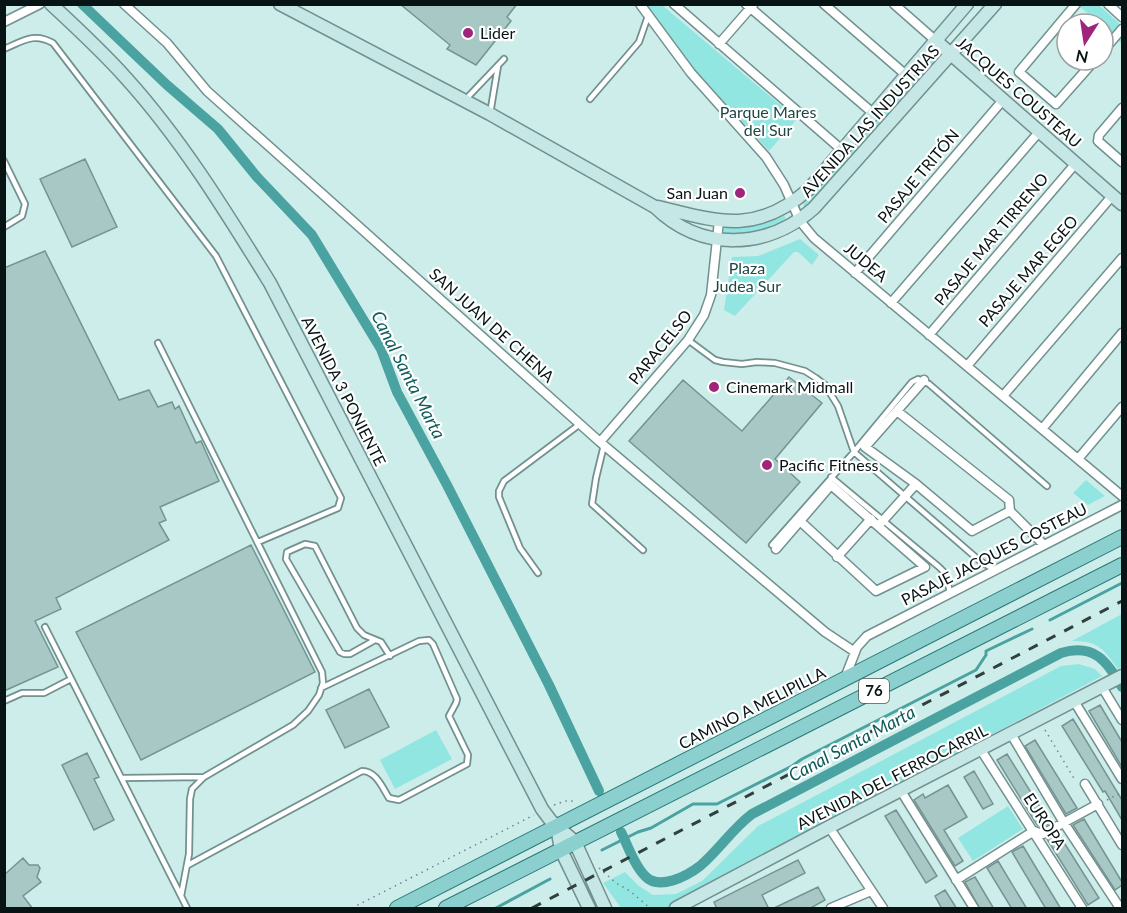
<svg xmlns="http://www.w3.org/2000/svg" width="1127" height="913" viewBox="0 0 1127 913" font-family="Lato,sans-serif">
<rect width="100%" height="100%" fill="#cdedeb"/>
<path fill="#92e6e2" d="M646 5H662L797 119 769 151 694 70Z
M1078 5H1099L1122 26V44L1103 27V24H1100Z
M937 48 945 55 806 211 803 203Z
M784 215 787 221 757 234 724 237V228L755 226Z
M800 239 819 255 812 265 798 252H794L735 316 724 310 732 257 758 256Z
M1086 480 1105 496 1088 505 1073 493Z
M1122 614V667L1118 669C1103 649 1099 641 1072 641Z
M1079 664 1095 669 1102 676 666 908H621L603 883 625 872 639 886 653 895 676 894 702 881 758 826 1061 666Z
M436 730 452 759 395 789 380 760Z
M1008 806 1023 829 973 861 958 838Z"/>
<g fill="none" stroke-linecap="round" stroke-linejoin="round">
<path stroke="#4aa3a0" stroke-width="3" d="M1050 620 1122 583
M602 850 638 832 651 828 693 804H717L792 766 802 759 976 670 986 655V651L1032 629
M496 908 550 879"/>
<path stroke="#4aa3a0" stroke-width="10" d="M82 4 167 85 218 129 257 177 312 235 381 349 397 392 447 485 549 685 599 791
M621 832C628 846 634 865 645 876 659 891 687 876 700 866 719 850 732 829 752 814L1061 653C1094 643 1107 661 1122 687"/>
</g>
<path fill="#a8c8c6" stroke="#759391" stroke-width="1.5" d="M400 4H517L507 17 511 21 476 65 447 49 450 45Z
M85 159 117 227 72 247 40 179Z
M45 251 119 400 149 390 158 407 172 402 175 409 179 406 196 443 201 441 219 481 160 507 166 520 159 523 169 540 56 598 61 609 35 621 58 667 4 691V268Z
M789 377 822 403 775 459 800 482 746 543 629 441 683 380 742 431Z
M251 545 315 672 141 760 76 632Z
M369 689 389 727 345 748 326 710Z
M1100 705 1122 742V767L1089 711Z
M1073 719 1122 800V820L1105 791 1103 792 1062 726Z
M1035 740 1077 808 1066 814 1025 746Z
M87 753 99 777 94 779 114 820 94 830 62 765Z
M1007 754 1050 823 1042 827 1037 825 997 760Z
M974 771 993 804 983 809 964 777Z
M948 785 967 817 944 830 963 861 955 866 914 800 923 794 925 798Z
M896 810 937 876 926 883 885 816Z
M1084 819 1122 882V885L1115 890 1073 825Z
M1058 833 1099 898 1088 905 1047 839Z
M1023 846 1061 909H1046L1012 852Z
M23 858 29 865H38L40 868 37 877 41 882 23 896 33 909H4V875Z
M798 860 805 873 762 895 769 909H717L714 902Z
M998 861 1027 909H1012L987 868Z
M975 877 994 909H980L965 882Z
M818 887 825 900 809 909H772Z
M945 890 957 909H942L935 896Z"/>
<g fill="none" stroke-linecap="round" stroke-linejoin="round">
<g stroke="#72908e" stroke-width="8">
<path id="lane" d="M4 49C23 41 34 32 53 43L216 256 341 498 338 508 258 542
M590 99 639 42 648 16
M465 100 504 59
M490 114 498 66
M4 161 25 204 22 216 4 227
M688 340 715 360 723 362 742 364 757 362 775 363 805 371 816 378 825 385 838 406 854 452 980 561 995 570
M158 343 322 672 323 683 319 695 308 711 293 725 204 777 192 789 190 799 189 854 181 896 187 908
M604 445 596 478 592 504 643 550
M831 477 939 567 946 574 950 593
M772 545 854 452 912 382 918 379 929 384 1047 486
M538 573 520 548 499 497V491L504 481 580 424
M45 627 181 896
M375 640 350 654H344L340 652 286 559 287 552 305 544 315 546 357 628 364 635 381 642 390 656
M4 701 22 693H44L71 679
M123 778 204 777
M188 865 362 771C376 771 382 787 389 798L399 800 467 764 468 755 449 716 456 703 457 699 433 644 429 640 419 641 321 688"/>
</g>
<g stroke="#72908e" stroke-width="11">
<path id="street" d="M124 4 167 43 207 91 600 442 825 632 855 652
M640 4 691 73 766 157 784 185 800 221 814 238 1122 496
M674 4 842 150
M746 4 874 114
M824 4 906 75
M894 4 936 41
M1076 4 1019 72 1056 104 1095 60
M1108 4 1122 17
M4 22 40 4
M719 44 753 5
M1103 51 1122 29
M1122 108 1099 135 1098 141 1122 162
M855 273 1003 100
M891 303 1039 132
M929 335 1076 163
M967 366 1112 196
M924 380 865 447 916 484 972 531 1010 511
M1003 396 1122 258
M897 411 1009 500 1010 511
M1042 429 1122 333
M600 442 688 340 704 315 711 295 719 221
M1078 459 1122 407
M1010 511 1044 545
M879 525 916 484
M776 549 831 485 925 567 876 591 800 521
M837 557 871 519
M845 678 857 647 867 636 1122 505
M1102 687 1122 720
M1074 701 1122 779
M1011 734 1064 823 1118 905
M981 750 1082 908
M1085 784 1122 845
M901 791 974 908
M829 827 883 908
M956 880 1034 831 1043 834 1098 804
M831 908 871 891"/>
</g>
<g stroke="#72908e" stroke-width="15">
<path id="secondary" d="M51 4C77 28 103 52 126 78 182 140 226 212 270 283L542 809 551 821 575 842 605 908
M280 4 490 114 655 207C701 252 767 250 814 208L995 4
M936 41 1122 204
M658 207C719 222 757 235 809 189L967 4
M557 827 561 850 589 908
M676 908 829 827 1122 676"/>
</g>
<g stroke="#2b7977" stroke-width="16">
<path id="primary" d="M397 908 1122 537
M446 908 1122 565"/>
</g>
<path stroke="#6f8584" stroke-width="1.5" stroke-dasharray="1.5 4.5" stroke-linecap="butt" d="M1045 730 1075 780
M1107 800 1122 792
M554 805 565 801H572L574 804
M599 868 616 883 630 891 650 908
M352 908 534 815"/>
<use href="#lane" stroke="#fff" stroke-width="4.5"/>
<use href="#street" stroke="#fff" stroke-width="8"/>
<use href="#secondary" stroke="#c5e7e6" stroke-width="12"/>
<use href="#primary" stroke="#8bd0ce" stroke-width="14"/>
<path stroke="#30403e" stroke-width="3" stroke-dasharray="10 10" stroke-linecap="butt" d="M532 908 1122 601"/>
</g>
<g fill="#9f257c" stroke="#fff" stroke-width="2">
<circle cx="468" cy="33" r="6"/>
<circle cx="740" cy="193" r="6"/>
<circle cx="714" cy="387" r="6"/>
<circle cx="767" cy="465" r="6"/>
</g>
<g text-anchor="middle" stroke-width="4.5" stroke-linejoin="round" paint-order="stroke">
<rect fill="#fff" stroke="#525a5a" stroke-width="1.5" x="859" y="679" width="30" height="24" rx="4.5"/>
<g font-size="15" font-weight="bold" fill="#081413">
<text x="874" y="696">76</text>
</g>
<g font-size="16" fill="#081413" stroke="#fff" text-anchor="start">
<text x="480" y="39">Lider</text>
<text x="728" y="199" text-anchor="end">San Juan</text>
<text x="726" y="393">Cinemark Midmall</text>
<text x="779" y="471">Pacific Fitness</text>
</g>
<g font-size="16" fill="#081413" stroke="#fff">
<text transform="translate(1019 92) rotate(41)" y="6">JACQUES COUSTEAU</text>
<text transform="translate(870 121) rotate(-48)" y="6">AVENIDA LAS INDUSTRIAS</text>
<text transform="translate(918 176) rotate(-50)" y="6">PASAJE TRITÓN</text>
<text transform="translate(991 239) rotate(-50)" y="6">PASAJE MAR TIRRENO</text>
<text transform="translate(866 262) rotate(40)" y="6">JUDEA</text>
<text transform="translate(1028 271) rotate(-49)" y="6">PASAJE MAR EGEO</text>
<text transform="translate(492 325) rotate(42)" y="6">SAN JUAN DE CHENA</text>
<text transform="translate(660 347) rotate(-51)" y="6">PARACELSO</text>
<text transform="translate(344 391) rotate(63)" y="6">AVENIDA 3 PONIENTE</text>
<text transform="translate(994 554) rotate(-27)" y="6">PASAJE JACQUES COSTEAU</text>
<text transform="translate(752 708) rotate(-27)" y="6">CAMINO A MELIPILLA</text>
<text transform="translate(892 777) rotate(-27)" y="6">AVENIDA DEL FERROCARRIL</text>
<text transform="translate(1045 821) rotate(57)" y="6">EUROPA</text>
</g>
<g font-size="16" fill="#1e4746" stroke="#fff">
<text x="768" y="118">Parque Mares<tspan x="768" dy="18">del Sur</tspan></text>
<text x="747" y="274">Plaza<tspan x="747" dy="18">Judea Sur</tspan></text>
</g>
<g font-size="18" font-style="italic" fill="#0e5c5a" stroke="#fff">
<text transform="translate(408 375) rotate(63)" y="6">Canal Santa Marta</text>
<text transform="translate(852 744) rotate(-28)" y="6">Canal Santa Marta</text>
</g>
</g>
<rect width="1127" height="913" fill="none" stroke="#081413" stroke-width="12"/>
<g transform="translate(1085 42) rotate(192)"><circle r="28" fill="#ffffff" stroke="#9ca1a1" stroke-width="1.5"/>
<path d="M0-4.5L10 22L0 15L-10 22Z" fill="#9f257c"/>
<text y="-9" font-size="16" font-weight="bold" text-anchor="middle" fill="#081413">N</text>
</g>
</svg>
